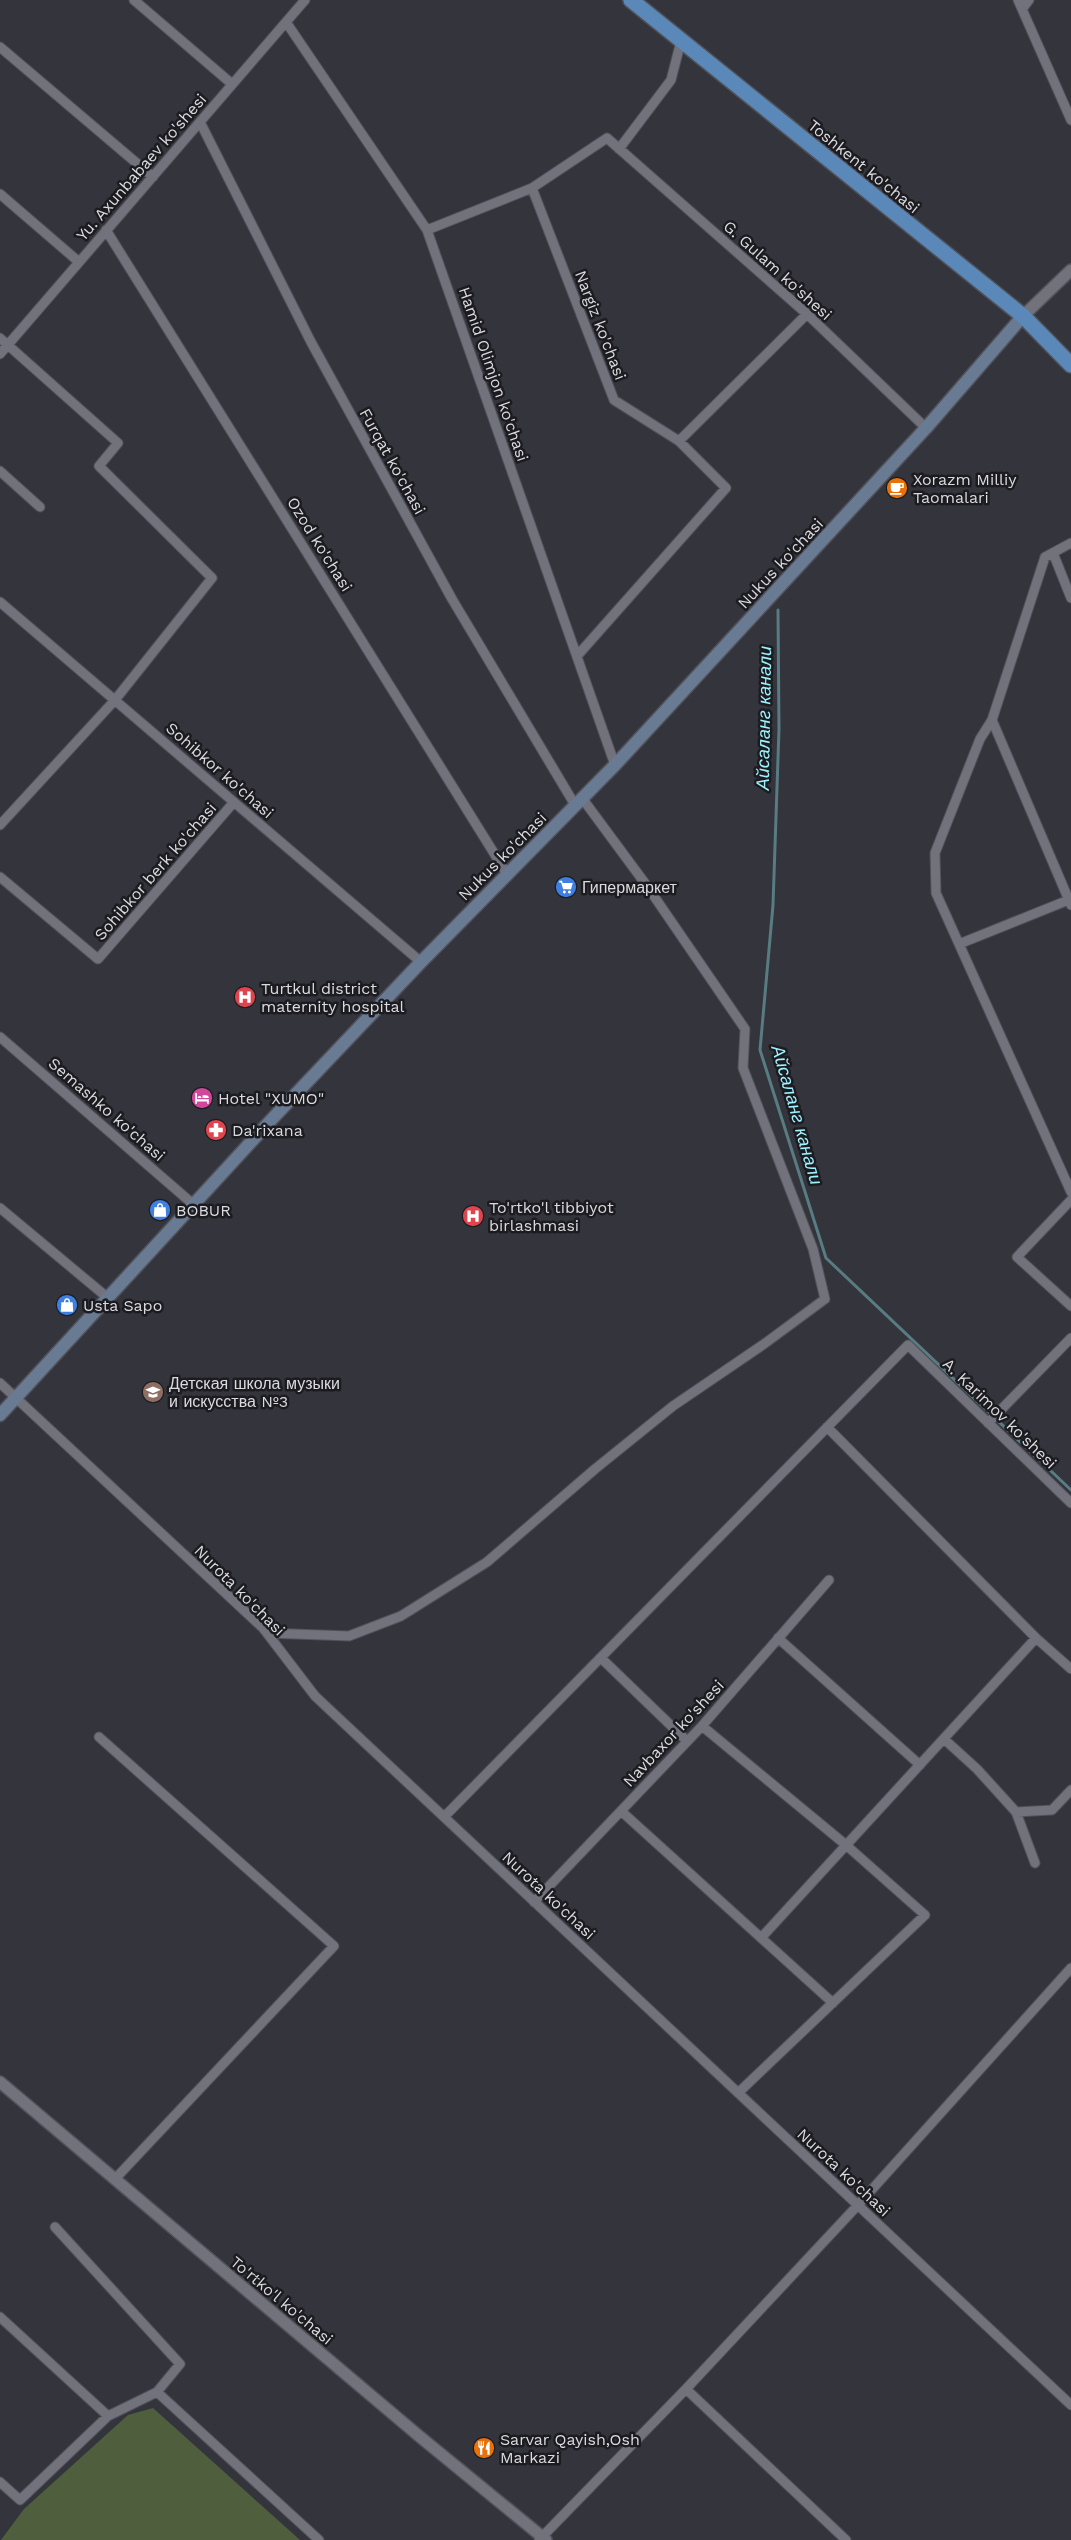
<svg xmlns="http://www.w3.org/2000/svg" width="1071" height="2540" viewBox="0 0 1071 2540" font-family="'Work Sans',sans-serif">
<rect width="100%" height="100%" fill="#34343d"/>
<path fill="#4f5f3d" d="M153 2408 300 2540H1L24 2509 128 2415Z"/>
<g fill="none" stroke-linecap="round" stroke-linejoin="round">
<path stroke="#587c82" stroke-width="3" d="M778 610 779 729 773 905 760 1050 826 1258 1071 1490"/>
<g stroke="#505159" stroke-width="11">
<path id="minor" d="M134 0 232 84
M1018 0 1071 120
M1022 9 1029 0
M286 22 427 230 615 765
M0 47 153 177
M200 122 311 342 452 599 575 805
M619 149 671 80 681 41
M532 188 614 400 679 441
M0 194 79 262
M106 230 507 874
M427 230 532 188 607 138 807 314 926 428
M0 338 118 443 99 466 212 578 115 700 0 825
M0 354 305 0
M0 471 40 507
M1071 543 1045 557 992 720 1071 905
M1053 553 1071 598
M0 602 421 962
M577 656 726 488 679 441 807 314
M992 720 980 739 935 853 936 893 1071 1192
M0 877 98 959 234 802
M959 944 1071 899
M0 1037 194 1205
M1071 1200 1017 1257 1071 1306
M0 1208 108 1298
M0 1383 263 1628 315 1696 1071 2405
M988 1423 1071 1338
M827 1427 1036 1638 1071 1669
M267 1633 349 1636 401 1616 487 1562 595 1469 673 1406 764 1344 825 1299 813 1249 743 1068 745 1029 647 886 582 798
M778 1638 920 1765
M601 1658 687 1741
M702 1726 846 1845 925 1915 738 2093
M99 1737 334 1946 115 2179
M944 1739 977 1769 1016 1812 1035 1863
M621 1811 833 2003
M1016 1812 1052 1810 1071 1790
M444 1817 908 1345 1071 1503
M534 1902 702 1726 829 1580
M761 1938 1036 1638
M55 2227 180 2364 157 2392
M0 2317 108 2416
M686 2389 846 2540
M0 2482 20 2500 108 2416 157 2392 319 2540
M539 2540 686 2389 858 2205 1071 1968"/>
</g>
<g stroke="#505159" stroke-width="14">
<path id="tertiary" d="M1023 316 1071 270
M0 2082 419 2436 546 2540"/>
</g>
<g stroke="#505159" stroke-width="15">
<path id="secondary" d="M0 1415 273 1118 421 962 615 765 926 428 1023 316"/>
</g>
<g stroke="#505159" stroke-width="18">
<path id="trunk" d="M631 0 1023 316 1071 365"/>
</g>
<use href="#minor" stroke="#72727c" stroke-width="9"/>
<use href="#tertiary" stroke="#72727c" stroke-width="11"/>
<use href="#secondary" stroke="#697a93" stroke-width="12"/>
<use href="#trunk" stroke="#5a88b9" stroke-width="15"/>
</g>
<defs>
<g id="cafe-disc" transform="scale(1.125)"><circle r="9.5" fill="#e8710a" stroke="#1c1c20"/><path d="M-5.5-4.5H6V0H3Q3 3.5 0 3.5H-2.5Q-5.5 3.5-5.5 0ZM3-3.2v2h1.7v-2ZM-6 4.5H4V6H-6Z" fill="#fff"/></g>
<g id="supermarket-disc" transform="scale(1.125)"><circle r="9.5" fill="#3f7fe0" stroke="#1c1c20"/><path d="M-6-5.5h2.5l.6 2H6L4.5 2H-2.5L-4.4-4H-6ZM-1.5 3.2a1.3 1.3 0 1 0 .1 0ZM3 3.2a1.3 1.3 0 1 0 .1 0Z" fill="#fff"/></g>
<g id="hospital-disc" transform="scale(1.125)"><circle r="9.5" fill="#e0444e" stroke="#1c1c20"/><path d="M-5-5h3v3.5h4V-5h3V5h-3V1.5h-4V5h-3Z" fill="#fff"/></g>
<g id="hotel-disc" transform="scale(1.125)"><circle r="9.5" fill="#d1479c" stroke="#1c1c20"/><path d="M-6-4.5h1.5V1H6V5H4.5V3h-9V5H-6ZM-4 0a1.8 1.8 0 1 1 3.6 0ZM.5 0V-2.5h3Q6-2.5 6 0Z" fill="#fff"/></g>
<g id="pharmacy-disc" transform="scale(1.125)"><circle r="9.5" fill="#e0444e" stroke="#1c1c20"/><path d="M-2-6h4v4h4v4h-4v4h-4v-4h-4v-4h4Z" fill="#fff"/></g>
<g id="shop-disc" transform="scale(1.125)"><circle r="9.5" fill="#3f7fe0" stroke="#1c1c20"/><path d="M-5-2.5h2.3a2.7 3.5 0 0 1 5.4 0H5L5.5 6h-11ZM-1.5-2.5h3a1.5 2.3 0 0 0-3 0Z" fill="#fff"/></g>
<g id="school-disc" transform="scale(1.125)"><circle r="9.5" fill="#8d6e63" stroke="#1c1c20"/><path d="M0-5L7-2L0 1L-7-2ZM-4 1L0 2.5L4 1V4Q0 6-4 4Z" fill="#fff"/></g>
<g id="restaurant-disc" transform="scale(1.125)"><circle r="9.5" fill="#e8710a" stroke="#1c1c20"/><path d="M-5-6h1v4h1v-4h1v4h1v-4h1v5L-1.5 .5V6h-2V.5L-5-1ZM5-6V6H3V1.5H1.5Q1.5-4 5-6Z" fill="#fff"/></g>
</defs>
<g fill-rule="evenodd">
<use href="#cafe-disc" x="897" y="488"/>
<use href="#supermarket-disc" x="566" y="887"/>
<use href="#hospital-disc" x="245" y="997"/>
<use href="#hotel-disc" x="202" y="1098"/>
<use href="#pharmacy-disc" x="216" y="1130"/>
<use href="#shop-disc" x="160" y="1210"/>
<use href="#hospital-disc" x="473" y="1216"/>
<use href="#shop-disc" x="67" y="1305"/>
<use href="#school-disc" x="153" y="1392"/>
<use href="#restaurant-disc" x="484" y="2448"/>
</g>
<g text-anchor="middle" stroke-width="5" stroke-linejoin="round" paint-order="stroke">
<g font-size="16" fill="#dadae0" stroke="#1c1c20">
<text transform="translate(864 166) rotate(39)" y="6">Toshkent ko'chasi</text>
<text transform="translate(141 167) rotate(-49)" y="6">Yu. Axunbabaev ko'shesi</text>
<text transform="translate(778 270) rotate(42)" y="6">G. Gulam ko'shesi</text>
<text transform="translate(601 325) rotate(69)" y="6">Nargiz ko'chasi</text>
<text transform="translate(494 374) rotate(71)" y="6">Hamid Olimjon ko'chasi</text>
<text transform="translate(393 461) rotate(61)" y="6">Furqat ko'chasi</text>
<text transform="translate(320 544) rotate(58)" y="6">Ozod ko'chasi</text>
<text transform="translate(780 563) rotate(-47)" y="6">Nukus ko'chasi</text>
<text transform="translate(220 770) rotate(41)" y="6">Sohibkor ko'chasi</text>
<text transform="translate(502 856) rotate(-45)" y="6">Nukus ko'chasi</text>
<text transform="translate(155 871) rotate(-49)" y="6">Sohibkor berk ko'chasi</text>
<text transform="translate(107 1109) rotate(41)" y="6">Semashko ko'chasi</text>
<text transform="translate(1000 1413) rotate(44)" y="6">A. Karimov ko'shesi</text>
<text transform="translate(240 1590) rotate(45)" y="6">Nurota ko'chasi</text>
<text transform="translate(673 1733) rotate(-47)" y="6">Navbaxor ko'shesi</text>
<text transform="translate(549 1895) rotate(43)" y="6">Nurota ko'chasi</text>
<text transform="translate(844 2172) rotate(43)" y="6">Nurota ko'chasi</text>
<text transform="translate(282 2300) rotate(40)" y="6">To'rtko'l ko'chasi</text>
</g>
<g font-size="16" fill="#dadae0" stroke="#1c1c20" text-anchor="start">
<text x="913" y="485">Xorazm Milliy<tspan x="913" dy="18">Taomalari</tspan></text>
<text x="582" y="893">Гипермаркет</text>
<text x="261" y="994">Turtkul district<tspan x="261" dy="18">maternity hospital</tspan></text>
<text x="218" y="1104">Hotel "XUMO"</text>
<text x="232" y="1136">Da'rixana</text>
<text x="489" y="1213">To'rtko'l tibbiyot<tspan x="489" dy="18">birlashmasi</tspan></text>
<text x="176" y="1216">BOBUR</text>
<text x="83" y="1311">Usta Sapo</text>
<text x="169" y="1389">Детская школа музыки<tspan x="169" dy="18">и искусства №3</tspan></text>
<text x="500" y="2445">Sarvar Qayish,Osh<tspan x="500" dy="18">Markazi</tspan></text>
</g>
<g font-size="18" font-style="italic" fill="#9df3ff" stroke="#1c1c20">
<text transform="translate(764 718) rotate(-89)" y="6">Айсаланг канали</text>
<text transform="translate(797 1115) rotate(74)" y="6">Айсаланг канали</text>
</g>
</g>
</svg>
